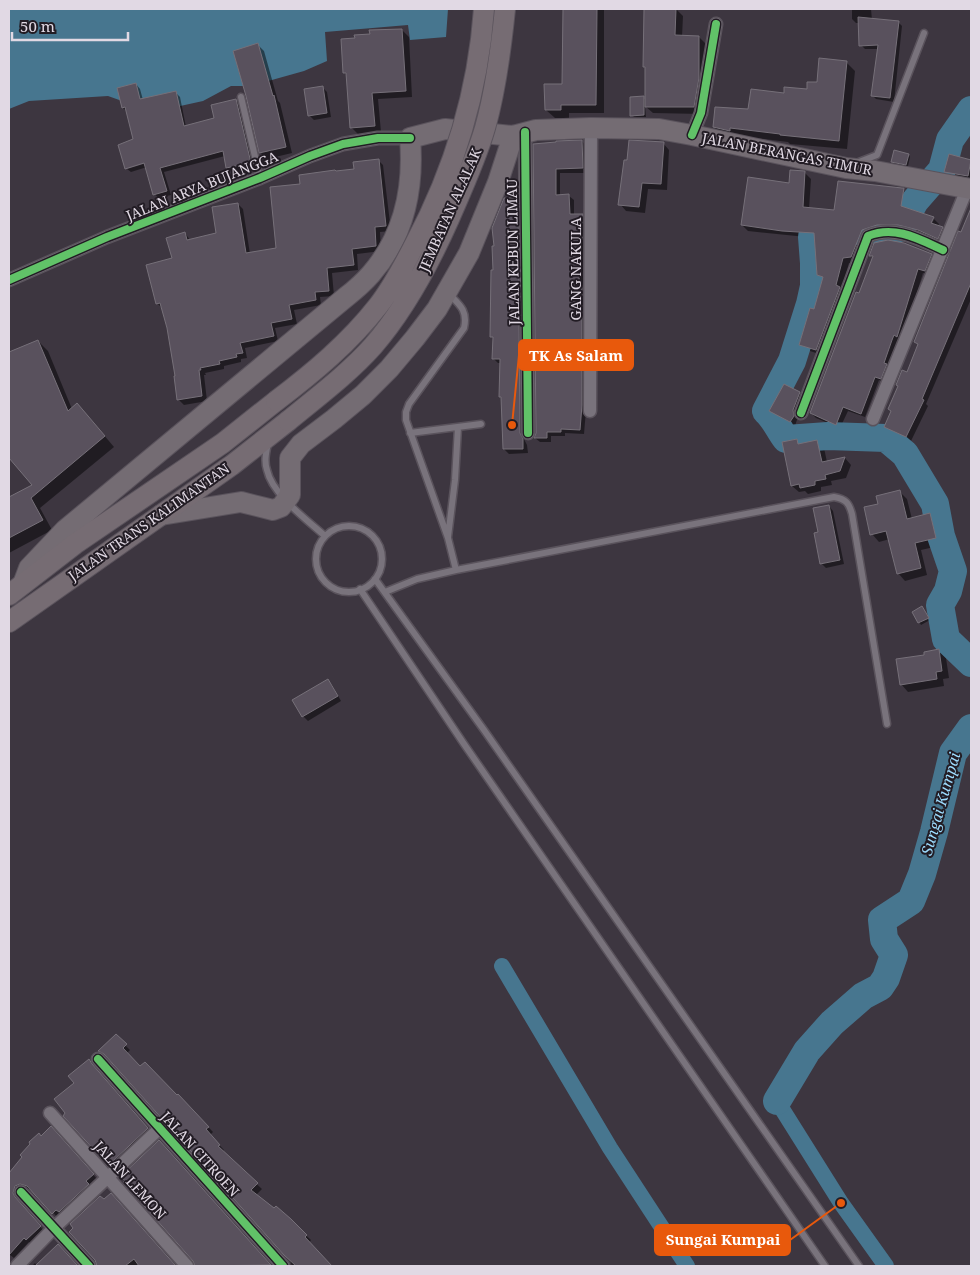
<svg xmlns="http://www.w3.org/2000/svg" width="980" height="1275" viewBox="0 0 980 1275" font-family="'Noto Serif',serif">
<rect width="100%" height="100%" fill="#3d3640"/>
<path fill="#47768f" d="M9 9H448L446 37 410 40 408 25 325 32 327 61 304 71 250 86H231L203 101 153 112 108 96 29 101 9 109Z"/>
<path fill="#0007" fill-rule="evenodd" d="M564 9H604V113H569V118H555L546 110 564 85Z
M646 9H676L683 16 682 37H699L706 44 705 86 701 114 653 113 645 106 646 117H634L632 115 643 98 646 100V69L644 67Z
M852 9H871L872 20 898 22 902 26 894 102 876 99 872 95 878 49H865L861 45 860 23H856L852 19Z
M402 30 409 37 412 97 378 99 381 132 358 134 351 127 347 76 344 72Z
M258 45 264 51 278 101 280 103 292 153 267 159 260 152Z
M846 62 855 71 847 149 790 144 788 142 739 136H723L714 127 785 95 808 90Z
M136 84 140 89 143 100 176 93 180 97 186 127 215 119 236 101 240 105 255 167 232 172 228 167 225 156 164 172 171 195 159 198 154 194 147 167 131 172 127 169 150 162V160L126 168 135 140 128 112 123 108Z
M323 88 327 92 331 117 314 120 309 115Z
M582 141 586 146 587 173H560V196H569L574 200V215H582L587 220V244H584L583 288 586 291V410L584 434 565 433V436H551V442H540L535 438 537 433 535 146Z
M663 143 669 150 667 190 648 189 645 213 626 211 620 204Z
M909 155 910 157 908 166 894 163 892 162Z
M949 156 971 161V180L950 176 946 172Z
M378 160 383 165 391 231 380 232 381 251 357 254 358 270 332 273 334 296 320 297 321 305 294 310 297 324 275 328 278 341 245 348 247 358 241 359V362L224 366V369L205 373 206 375H204L207 401 184 405 178 399 177 377 163 309 157 303 185 233 190 240 218 234 238 204 243 209 250 254 277 249 302 185 355 170Z
M805 173 811 179 809 209 835 211 903 190 909 196 907 210 933 218 939 224 938 226 942 228 948 234 944 244 926 236H868L857 263H849L822 355 807 350 801 345 814 311 823 280 819 275 816 238 748 231 742 225ZM931 219H934L930 229Z
M517 199 522 204 524 439 527 445 528 453 509 454 504 449 502 399 500 397 501 363H498L493 358 492 271H494L495 247Z
M968 218 971 220V299L926 404 928 406 911 441 890 431 885 426 893 411 899 387 908 373 919 345 916 342Z
M931 255 936 259 929 275 923 273 902 340 899 339 896 345 885 383 879 380 865 417 848 411 840 428 816 418 811 413 860 294 873 258 871 256Z
M38 341 48 351 72 409 87 415 114 447 40 508 52 530 9 553V498L34 485 9 456V354Z
M799 393 804 398 795 426 775 415 771 411Z
M797 440 801 445 817 441 824 448 827 462 845 458 851 465 846 478 831 481 832 485 821 487V491L808 494 805 491 799 492 792 486Z
M900 492 907 499 912 519 930 514 937 522 943 545 921 550 927 575 905 581 898 573 890 539 879 542 872 534 879 505Z
M829 506 833 511 844 564 826 568 821 563 819 533Z
M924 610 930 620 921 625 914 613Z
M939 650 946 658 949 678 943 679 944 686 908 692 901 684 925 656Z
M328 680 332 685 341 701 308 721 303 716Z
M116 1036 130 1050 127 1053 140 1068 183 1100 213 1132 210 1135 224 1150 222 1152 262 1189 256 1195 274 1210 276 1208 311 1240 309 1243 330 1266H292L290 1260 109 1058 100 1051Z
M88 1060 152 1133 111 1166 107 1162 76 1083Z
M56 1133 97 1179 89 1186 92 1189 58 1218 32 1190 25 1188 19 1191 17 1199 19 1203 44 1231 31 1244 29 1242 14 1258 10 1255 9 1257V1194L13 1190 9 1186V1175L41 1137Z
M164 1146 271 1266H196Z
M115 1199 175 1266H98L104 1201Z
M58 1246 77 1266H32L35 1263 37 1266Z"/>
<g fill="none" stroke-linecap="round" stroke-linejoin="round">
<path stroke="#47768f" stroke-width="16" d="M502 966 610 1148 687 1266
M777 1101 841 1203 886 1266"/>
<path stroke="#47768f" stroke-width="28" d="M971 110 950 140 942 170 915 201 900 228 825 233 812 237 814 263V286L810 304 792 361 766 411C775 419 779 430 786 439L828 436 886 438 905 454 935 504 941 536 953 571 948 591 940 605 946 639 971 663
M777 1101 807 1051 832 1023 863 996 880 987 886 978 894 955 884 939 882 920 911 901 922 874 934 832 953 753 971 728"/>
</g>
<path fill="#59515d" stroke="#767079" d="M563 9H597L596 105H561V110H545L544 84H562Z
M644 9H676L675 35 699 36V78L694 107H645V67H643Z
M858 17 899 21 890 98 871 96 878 45 859 46Z
M402 29 406 91 372 93 375 126 350 128 346 73H343L341 39 355 38 354 35 370 34 369 30Z
M258 43 273 96 274 95 286 147 259 153 246 96 233 51Z
M819 58 847 61 839 141 780 135V134L730 128V131L713 127 715 107 748 109 751 89 784 93V87L807 89V82H817Z
M136 83 140 99 176 91 184 126 214 118 211 105 236 99 251 163 226 168 223 151 160 168 167 191 153 195 144 163 125 169 118 145 133 139 125 107 122 108 117 88Z
M323 86 327 113 308 116 304 89Z
M644 96V115L630 116V97Z
M582 140 583 168 556 169V195L569 194 570 214H583L582 240H580L579 285H582V405L580 430 561 429V432H547V438H534L536 433 533 144 556 142V141Z
M629 140 664 142 661 184 642 183 639 207 618 205 624 160H627Z
M894 150 909 154 906 165 891 162Z
M949 154 971 160 968 176 944 172Z
M379 159 386 226 375 227 376 246 352 249 354 265 327 268 329 291 315 292 316 300 289 305 292 319 271 323 274 336 240 343 243 353 236 354 237 357 219 361 220 364 200 368 201 370H199L202 396 177 400 174 376H175L167 328 160 303 156 304 146 265 172 258 166 238 185 232 187 240 216 233 212 207 238 203 246 253 276 248 270 187 300 184 299 175 335 170 336 171 354 169 353 162Z
M790 170 805 171 803 207 834 210 838 181 902 188H904L901 206 934 217 931 223 943 227 938 239 918 230 898 225H877L862 230 851 257 843 258 836 285 840 287 816 350 799 345 810 308 814 309 823 277 817 275 814 233 782 231 741 225 748 177 789 183Z
M504 198H518L520 433 523 439V449H503L501 397H499L500 359H492L493 337H490L491 270H493L492 246H494L492 228Z
M971 208V283L922 399 924 400 906 437 884 427 891 411 888 409 898 386 896 385 902 370 907 372 918 344 914 342 958 231 961 232Z
M888 240 904 243 932 254 925 271 918 269 897 337 894 335 892 340 884 363 887 364 881 379 875 377 861 414 843 407 836 425 810 413 856 292 859 293 873 256H869L874 243Z
M38 340 68 411 77 403 105 436 31 498 43 520 9 538V497L32 485 9 458V352Z
M784 384 800 392 793 410 794 416 790 422 769 411Z
M797 439 798 444 817 440 822 462 845 457 840 471 825 475 826 479 815 481V485L800 488 799 484 791 486 782 442Z
M900 490 907 519 930 513 936 538 915 543 921 568 897 574 886 531 870 535 864 507 878 504 876 496Z
M829 505 840 560 820 564 814 533 818 532 813 508Z
M922 606 929 618 918 623 912 612Z
M939 649 942 671 936 672 937 679 900 685 896 659 924 655V652Z
M328 679 338 696 302 717 292 700Z
M116 1034 127 1044 123 1048 140 1066 145 1062 177 1095 178 1094 209 1127 206 1129 220 1145 218 1146 258 1183 251 1190 274 1208 276 1206 291 1219 307 1235 305 1237 332 1266H296L284 1255 104 1054 98 1051Z
M89 1059 92 1064 148 1128 110 1164 108 1161 106 1163 63 1116 65 1113 54 1099 74 1083 68 1076Z
M51 1126 94 1174 86 1181 89 1184 59 1212 56 1210 52 1214 27 1186 20 1184 15 1186 13 1193 15 1197 41 1226 26 1240 24 1238 9 1255V1173L22 1157 20 1155 30 1144 29 1142 39 1133 41 1136Z
M159 1140 271 1265 195 1266 193 1261 123 1182 125 1181 121 1176Z
M111 1193 176 1266H139L134 1259 125 1266H97L95 1260 69 1232 73 1228 70 1224 100 1196 104 1199Z
M58 1244 78 1266H35Z"/>
<g fill="none" stroke-linecap="round" stroke-linejoin="round">
<g stroke="#5a535c" stroke-width="9">
<path id="service" d="M241 97 260 178
M859 162 877 155 924 33
M449 294C460 305 468 311 464 328L409 404 406 412V420L448 538 456 570
M410 433 481 424
M268 443C266 453 264 461 267 470 272 494 307 520 325 536
M316 559a33 33 0 1 1 66 0a33 33 0 1 1-66 0Z
M448 537 455 480 458 427
M375 579 484 730 859 1266
M360 589 464 744 825 1266
M385 592 417 579 456 570 834 497C846 499 849 503 852 514L887 724"/>
</g>
<g stroke="#5a535c" stroke-width="15">
<path id="minor" d="M525 132 528 433
M692 135 701 113 716 24
M9 280 107 237 260 178 310 156 343 144 378 138H410
M590 411 591 128
M801 413 868 236C895 225 919 239 943 250
M873 419 967 189
M98 1059 283 1266
M50 1113 187 1266
M21 1192 89 1266
M17 1266 54 1228 160 1128"/>
</g>
<g stroke="#5a535c" stroke-width="22">
<path id="primary" d="M161 515 241 502 273 510 281 507 290 495V458L301 444 334 419 363 395 389 369 415 338 437 309 469 253 498 182 513 136
M23 584 29 568 65 530 346 297C355 290 364 282 371 274 405 235 414 187 410 138L445 129 513 136 536 130 591 128 659 129 692 135 846 168 875 171 971 189"/>
</g>
<g stroke="#5a535c" stroke-width="22">
<path id="trunk" d="M9 595 75 544 223 443 276 401
M9 622 232 465 288 421"/>
</g>
<use href="#service" stroke="#79737c" stroke-width="6"/>
<use href="#minor" stroke="#79737c" stroke-width="12"/>
<use href="#primary" stroke="#746c73" stroke-width="20"/>
<use href="#trunk" stroke="#766c73" stroke-width="20"/>
<g stroke="#5a535c" stroke-width="22" stroke-linecap="butt">
<path id="trunk-bridge" d="M276 401C313 373 349 343 378 306 393 287 404 265 415 244 455 169 478 93 484 9
M288 421C317 397 348 374 373 346 405 309 429 264 449 219 462 189 476 159 485 128 496 89 501 49 505 9"/>
</g>
<use href="#trunk-bridge" stroke="#766c73" stroke-width="20"/>
<g stroke="#221c24" stroke-width="11">
<path id="cycleway" d="M525 132 528 433
M692 135 701 113 716 24
M9 280 107 237 260 178 310 156 343 144 378 138H410
M801 413 868 236C895 225 919 239 943 250
M98 1059 283 1266
M21 1192 89 1266"/>
</g>
<use href="#cycleway" stroke="#61c268" stroke-width="8"/>
</g>
<g text-anchor="middle" stroke-width="4" stroke-linejoin="round" paint-order="stroke">
<g font-size="14" fill="#e1d9e4" stroke="#221c24">
<text transform="translate(787 154) rotate(11)" y="5">JALAN BERANGAS TIMUR</text>
<text transform="translate(202 186) rotate(-22)" y="5">JALAN ARYA BUJANGGA</text>
<text transform="translate(450 210) rotate(-66)" y="5">JEMBATAN ALALAK</text>
<text transform="translate(513 252) rotate(-91)" y="5">JALAN KEBUN LIMAU</text>
<text transform="translate(576 269) rotate(-90)" y="5">GANG NAKULA</text>
<text transform="translate(149 522) rotate(-35)" y="5">JALAN TRANS KALIMANTAN</text>
<text transform="translate(200 1154) rotate(48)" y="5">JALAN CITROEN</text>
<text transform="translate(130 1180) rotate(48)" y="5">JALAN LEMON</text>
</g>
<g font-size="15" font-style="italic" fill="#9ddcfe" stroke="#221c24">
<text transform="translate(941 804) rotate(-74)" y="5">Sungai Kumpai</text>
</g>
</g>
<path fill="none" stroke="#e8590c" stroke-width="2" d="M512 425L519 355M841 1203L790 1240"/>
<g fill="#e8590c" stroke="#221c24" stroke-width="2">
<circle cx="512" cy="425" r="5"/>
<circle cx="841" cy="1203" r="5"/>
</g>
<g fill="#e8590c" stroke="#e8590c" stroke-width="2">
<rect x="519" y="340" width="114" height="30" rx="5"/>
<rect x="655" y="1225" width="135" height="30" rx="5"/>
</g>
<g font-size="15" text-anchor="middle" font-weight="bold" fill="#fff">
<text x="576" y="361">TK As Salam</text>
<text x="723" y="1245">Sungai Kumpai</text>
</g>
<rect width="980" height="1275" fill="none" stroke="#e1d9e4" stroke-width="20"/>
<path d="M12 32v8h116v-8" fill="none" stroke="#e1d9e4" stroke-width="2.5"/>
<text x="20" y="32" font-size="15" fill="#e1d9e4" stroke="#221c24" stroke-width="4" paint-order="stroke">50 m</text>
</svg>
